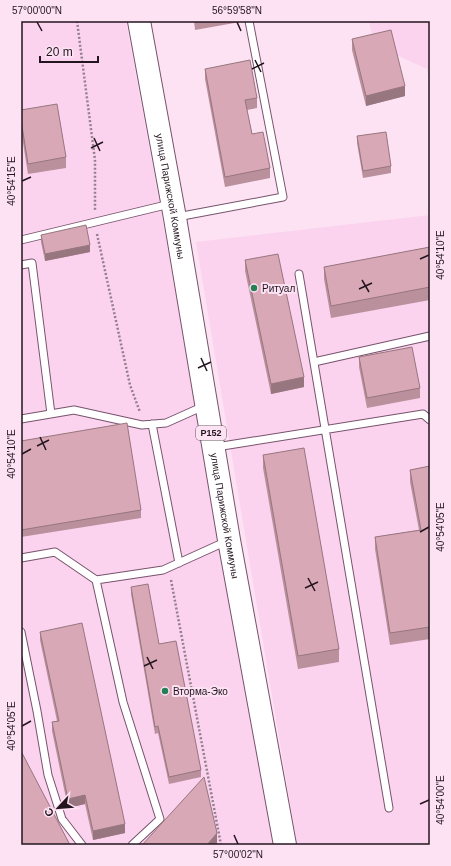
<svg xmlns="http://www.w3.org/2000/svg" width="451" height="866" viewBox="0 0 451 866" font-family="Arial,sans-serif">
<rect width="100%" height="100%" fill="#fce2f3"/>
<path fill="#fbd3ee" d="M21 21H126L277 845H21Z
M369 21H430V87L427 69 374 45Z
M430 215V845H297L196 242Z"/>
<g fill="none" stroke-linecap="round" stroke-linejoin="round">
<g stroke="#77536c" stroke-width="9">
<path id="service" d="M177 217 283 197 249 21
M21 240 170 204
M21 265 32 263 51 414
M299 274 389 808
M314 362 430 336
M21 419 74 410 142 425 166 423 204 406
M152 424 179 563
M216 447 423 414 430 420
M21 558 55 552 96 580 163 570 227 541
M96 580 123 702 160 819 132 845
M21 632 37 711 48 775 62 819 82 845"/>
</g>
<g stroke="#77536c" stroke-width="24">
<g id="primary">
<path id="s1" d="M139 21 175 218 229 540 285 845"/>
</g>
</g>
<path stroke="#937f8d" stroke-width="2.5" stroke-dasharray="2 2" stroke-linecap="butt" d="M77 21 95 160V210
M97 234 130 385 140 412
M171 580 221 845"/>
<use href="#service" stroke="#fff" stroke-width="7"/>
<use href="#primary" stroke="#fff" stroke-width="22"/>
</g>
<path fill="#ba909d" d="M194 21H240V22L195 30Z
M352 39 405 96 366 106 352 50Z
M205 69 257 98V108L247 110 252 134 270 168V178L225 187 205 79Z
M21 110 66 157V168L28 174 21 130Z
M357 136 391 166V173L363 178 357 143Z
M41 235 90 252 45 261 41 242Z
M430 247V300L331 318 324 279V267Z
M245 260 304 387 271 394 245 271Z
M359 357 420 388V398L367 408 359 367Z
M21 441 141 510V518L21 537Z
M263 455 339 649V662L298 669 263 468Z
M430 466V639L390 645 375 549V537L419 530 410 482V470Z
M131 587 159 644 201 770V777L169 784 158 733 155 734 131 594Z
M40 632 125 833 93 840 85 804 68 808 52 731V722L57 721 40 640Z"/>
<path fill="#97767f" d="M405 86V96L366 106V96Z
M90 245V252L45 261V254Z
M304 377V387L271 394V384Z
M85 795V804L68 808V799Z
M125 824V833L93 840V831Z
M217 833V845H207Z"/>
<path fill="#d8a8b6" stroke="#97767f" d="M391 30 405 86 366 96 352 39Z
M250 60 257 98 245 100 252 134 263 132 270 168 225 177 205 69Z
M57 104 66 157 28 164 21 120V110Z
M386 132 391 166 363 171 357 136Z
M86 225 90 245 45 254 41 235Z
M430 247V287L331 306 324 267Z
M278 254 304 377 271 384 245 260Z
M412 347 420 388 367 398 359 357Z
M127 423 141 510 21 530V441Z
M304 448 339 649 298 656 263 455Z
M430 466V627L390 633 375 537 421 530 410 470Z
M148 584 159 644 176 641 201 770 169 777 158 726 155 727 131 587Z
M82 623 125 824 93 831 85 795 68 799 52 722 59 721 40 632Z
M21 751 70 845H21Z
M204 777 217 833 207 845H142Z"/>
<path fill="none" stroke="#23151f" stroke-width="1.5" d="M37 22 42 31M237 22 241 31M255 60 261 72M252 69 264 63M94 138 100 151M91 148 103 142M22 181 31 177M420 259 429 255M362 280 369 292M359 289 372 283M201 358 207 371M198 368 211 362M40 437 46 450M37 446 49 440M22 454 31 449M420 532 429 527M308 578 315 591M305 588 318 582M147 657 153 669M144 666 157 660M22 726 31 721M420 804 429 800M234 835 238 844"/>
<g fill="#257f55" stroke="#fce2f3" stroke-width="1.5">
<circle cx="254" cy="288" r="4"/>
<circle cx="165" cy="691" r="4"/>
</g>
<g text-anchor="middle" stroke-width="4" stroke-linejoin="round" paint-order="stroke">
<rect fill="#fce2f3" stroke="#64525f" stroke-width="1" x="196" y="426" width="30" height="14" rx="3"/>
<g font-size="9" font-weight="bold" fill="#23151f">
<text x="211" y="436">Р152</text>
</g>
<g font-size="10" fill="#23151f" stroke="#fce2f3">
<text dy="4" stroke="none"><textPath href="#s1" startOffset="178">улица Парижской Коммуны</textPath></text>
<text dy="4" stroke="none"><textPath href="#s1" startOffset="502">улица Парижской Коммуны</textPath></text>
</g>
<g font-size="10" fill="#23151f" stroke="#fce2f3" text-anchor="start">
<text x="262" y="292">Ритуал</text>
<text x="173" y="695">Вторма-Эко</text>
</g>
</g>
<rect width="451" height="866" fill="none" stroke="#fce2f3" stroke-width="44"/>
<g transform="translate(58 808) rotate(244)" stroke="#fce2f3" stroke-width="3" paint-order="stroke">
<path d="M0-3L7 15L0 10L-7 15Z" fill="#23151f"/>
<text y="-6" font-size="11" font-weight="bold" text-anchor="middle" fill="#23151f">С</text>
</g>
<path d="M40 56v6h58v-6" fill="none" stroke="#23151f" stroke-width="2"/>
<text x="46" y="56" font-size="12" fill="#23151f" stroke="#fce2f3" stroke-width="3" paint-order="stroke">20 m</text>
<rect x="22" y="22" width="407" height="822" fill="none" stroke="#23151f" stroke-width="1.5"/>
<g font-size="10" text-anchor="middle" fill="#23151f">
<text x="37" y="14">57°00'00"N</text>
<text x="237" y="14">56°59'58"N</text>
<text transform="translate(11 181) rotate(-90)" y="4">40°54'15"E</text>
<text transform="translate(440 255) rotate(-90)" y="4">40°54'10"E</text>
<text transform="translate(11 454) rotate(-90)" y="4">40°54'10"E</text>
<text transform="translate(440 527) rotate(-90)" y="4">40°54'05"E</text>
<text transform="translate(11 726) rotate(-90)" y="4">40°54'05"E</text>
<text transform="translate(440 800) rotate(-90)" y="4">40°54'00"E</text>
<text x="238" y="858">57°00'02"N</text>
</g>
</svg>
